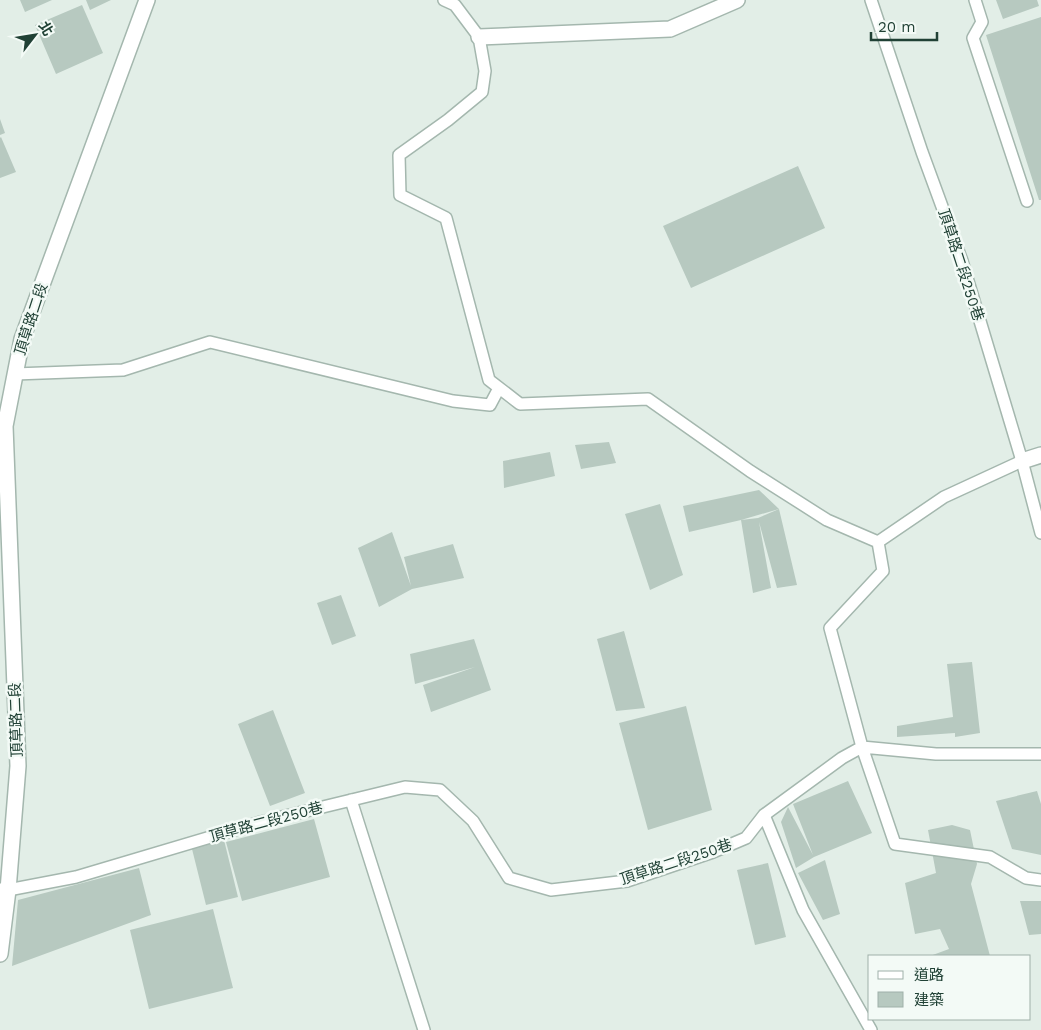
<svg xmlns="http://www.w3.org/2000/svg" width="1041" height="1030" viewBox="0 0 1041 1030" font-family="'Work Sans','Noto Sans TC',sans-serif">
<rect width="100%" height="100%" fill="#e2eee7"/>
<path fill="#b7c9c0" d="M20 0H52L25 12Z
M86 0H111L90 10Z
M996 0H1037L1039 6 1003 19Z
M82 5 103 53 56 74 35 25Z
M1041 17V200H1039L986 35Z
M0 119 5 133 0 135Z
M1 137 16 172 0 178V138Z
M798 166 825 228 691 288 663 226Z
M609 442 616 463 581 469 575 445Z
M550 452 555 476 504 488 503 461Z
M759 490 779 509 797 585 777 588 759 522 771 588 753 593 741 520 758 518 779 509 741 520 689 532 683 506Z
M660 504 683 575 650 590 625 514Z
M392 532 411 586 404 557 453 544 464 578 412 589 379 607 358 548Z
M341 595 356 636 332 645 317 603Z
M624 631 645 708 616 711 597 639Z
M474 639 491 690 431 712 423 685 475 667 415 684 410 654Z
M972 662 980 733 955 737V733L897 737V726L953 717 947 664Z
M686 706 712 810 648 830 619 723Z
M273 710 305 793 270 806 238 724Z
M848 781 872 833 814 857 796 868 781 822 788 807 813 855 793 804Z
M1037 791 1041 804V855L1012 849 996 801Z
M314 819 330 877 242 901 226 842Z
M952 825 970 830 977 864 971 884 990 956H930L949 949 940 929 915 934 905 883 936 873 928 830Z
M224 840 238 897 206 905 192 849Z
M825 860 840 914 823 920 798 873Z
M768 863 786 937 755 945 737 870Z
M139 868 151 915 12 966 18 900Z
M1020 901H1041V934L1029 935Z
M213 909 233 988 149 1009 130 930Z"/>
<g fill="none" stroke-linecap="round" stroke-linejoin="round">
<g stroke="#a4b7ae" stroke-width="14">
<path id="service" d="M444 0 455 5 479 37 485 71 482 92 448 120 399 155 400 195 446 218 489 380 520 404 648 399 750 471 827 520 878 542 883 571 830 628 862 747 895 844 990 857 1026 878 1041 880
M871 0 922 152 962 261 1022 461 1041 533
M975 0 982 22 973 38 1027 201
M15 374 123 370 210 342 453 401 490 405 499 388
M878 542 944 497 1022 461
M351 800 424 1030
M764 815 803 910 871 1030
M0 889 8 890 76 877 261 822 405 787 440 790 473 821 509 878 551 890 627 881 713 852 746 838 764 815 842 758 862 747 936 754H1041"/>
</g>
<g stroke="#a4b7ae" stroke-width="18">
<path id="minor" d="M479 37 670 29 737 0
M1022 461 1041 455"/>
</g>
<g stroke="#a4b7ae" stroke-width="18">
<path id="tertiary" d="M0 954 8 890 18 766 5 426 22 339 147 0"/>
</g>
<use href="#service" stroke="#fff" stroke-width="11"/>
<use href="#minor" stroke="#fff" stroke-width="15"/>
<use href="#tertiary" stroke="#fff" stroke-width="15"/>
</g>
<g text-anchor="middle" stroke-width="5" stroke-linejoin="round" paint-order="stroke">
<g font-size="15" fill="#204135" stroke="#f3faf6">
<text transform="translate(961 265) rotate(72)" y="5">頂草路二段250巷</text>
<text transform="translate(31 319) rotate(-72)" y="5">頂草路二段</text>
<text transform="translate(16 720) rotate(-92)" y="5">頂草路二段</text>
<text transform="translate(266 822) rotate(-15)" y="5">頂草路二段250巷</text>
<text transform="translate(676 862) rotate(-18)" y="5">頂草路二段250巷</text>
</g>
</g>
<rect x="868" y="955" width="162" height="65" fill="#f3faf6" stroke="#9fb0a9"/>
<rect x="878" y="971" width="25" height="8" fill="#ffffff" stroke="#9fb0a9"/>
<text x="914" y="980" font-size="15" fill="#204135">道路</text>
<rect x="878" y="992" width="25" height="15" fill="#b7c9c0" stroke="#9fb0a9"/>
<text x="914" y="1005" font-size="15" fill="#204135">建築</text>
<g transform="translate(35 35) rotate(59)" stroke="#f3faf6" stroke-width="4" paint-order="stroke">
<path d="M0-4L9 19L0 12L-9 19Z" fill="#204135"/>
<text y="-8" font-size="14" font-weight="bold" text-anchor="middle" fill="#204135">北</text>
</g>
<path d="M871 32v8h66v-8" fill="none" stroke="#204135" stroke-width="2.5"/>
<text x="878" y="32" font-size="15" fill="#204135" stroke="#f3faf6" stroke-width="4" paint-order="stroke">20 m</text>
</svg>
